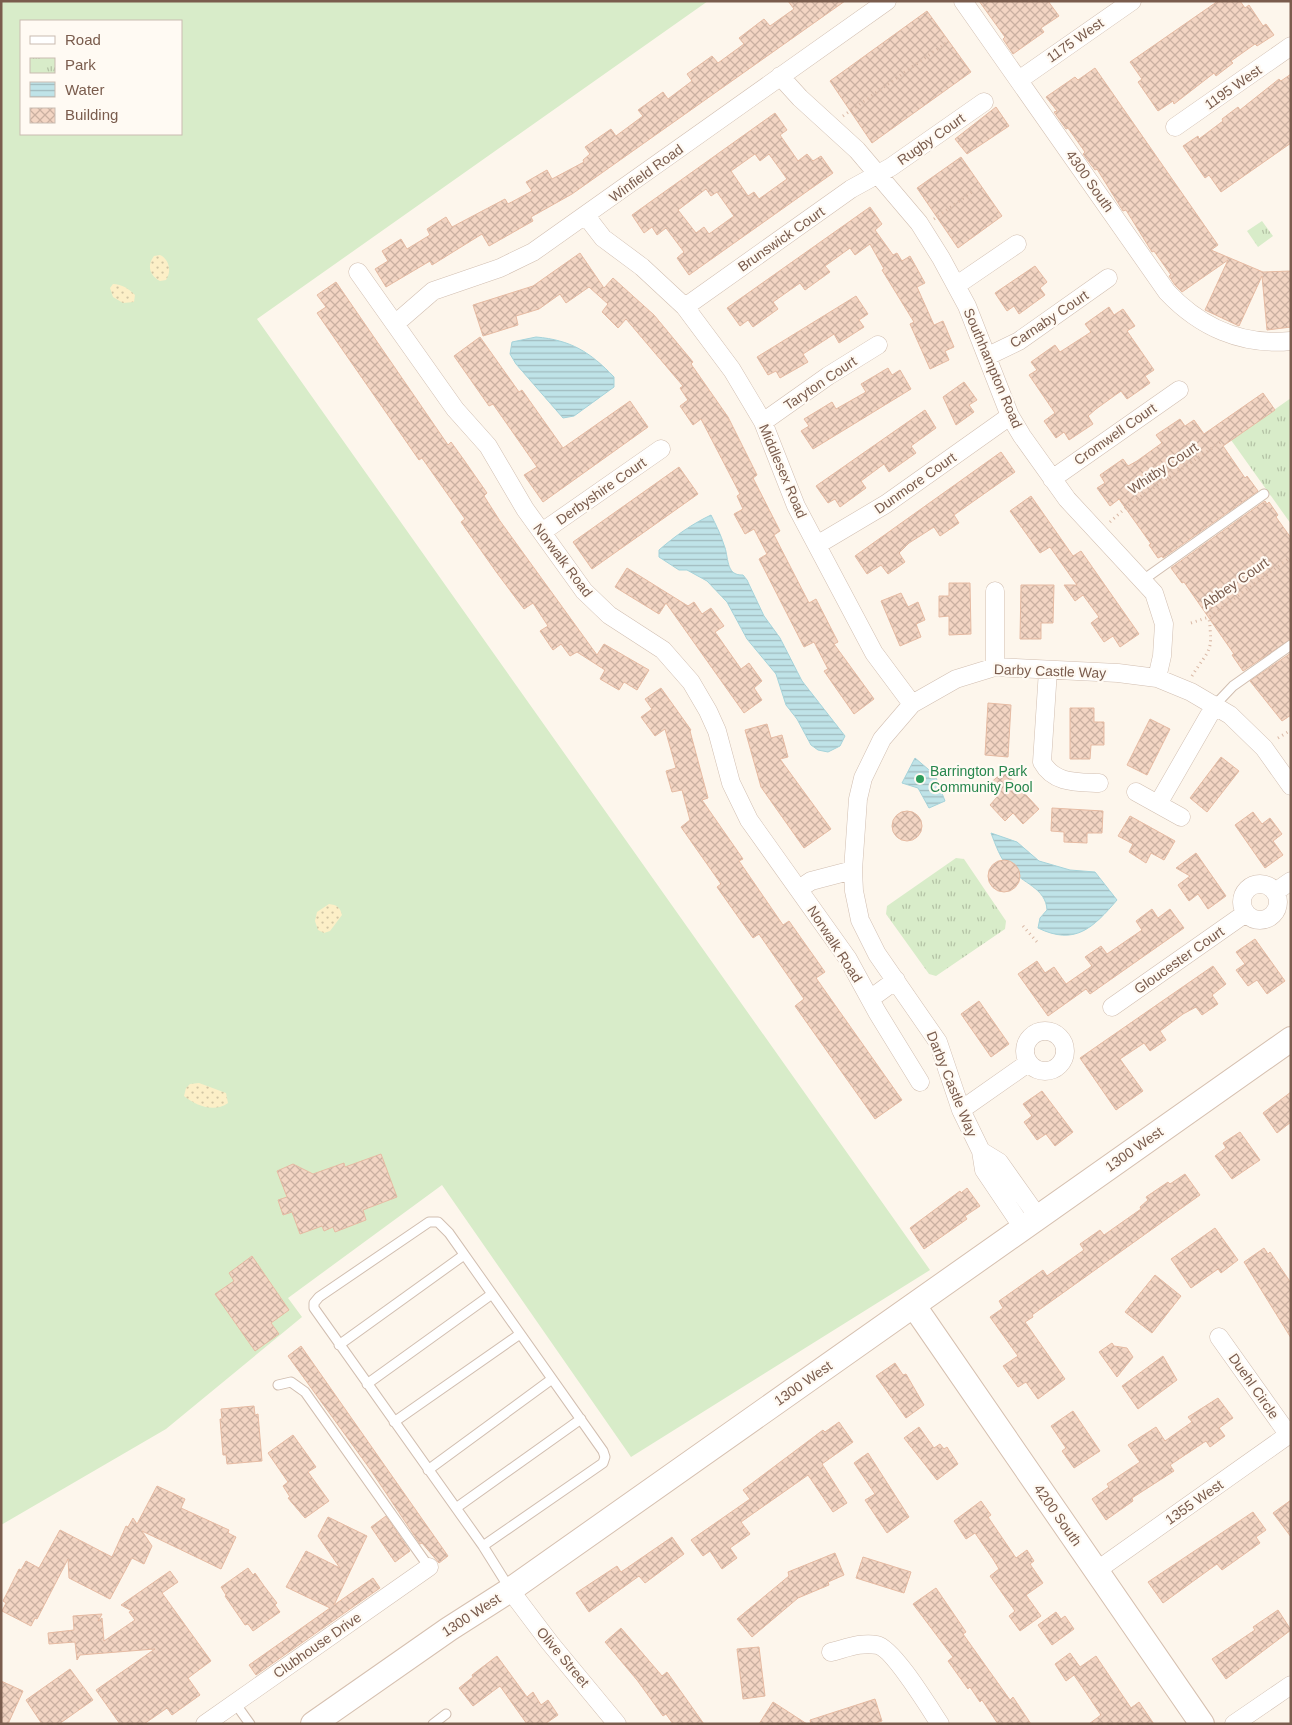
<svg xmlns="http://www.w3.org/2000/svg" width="1292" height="1725" viewBox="0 0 1292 1725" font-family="Arial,sans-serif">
<defs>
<pattern id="sand-dots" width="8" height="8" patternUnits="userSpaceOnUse" patternTransform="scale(1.25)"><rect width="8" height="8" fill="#fcefc7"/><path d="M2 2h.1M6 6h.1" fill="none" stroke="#d1c5a4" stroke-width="1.8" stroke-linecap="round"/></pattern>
<pattern id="park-tufts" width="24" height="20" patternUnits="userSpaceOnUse" patternTransform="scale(1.25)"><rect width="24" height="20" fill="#d8ecc9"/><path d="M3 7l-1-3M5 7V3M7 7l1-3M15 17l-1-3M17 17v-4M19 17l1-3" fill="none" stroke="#b4c2a5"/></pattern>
<pattern id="water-rules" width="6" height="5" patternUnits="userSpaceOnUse" patternTransform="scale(1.25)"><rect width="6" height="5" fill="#bfe3e8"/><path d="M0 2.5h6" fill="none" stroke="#a0bbbe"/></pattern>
<pattern id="building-cross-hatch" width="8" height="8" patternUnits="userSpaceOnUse" patternTransform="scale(1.25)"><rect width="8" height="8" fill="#f3d5c3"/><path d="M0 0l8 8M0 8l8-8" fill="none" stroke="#cab0a1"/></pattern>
</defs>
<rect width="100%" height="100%" fill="#fdf6ec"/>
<path fill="#d8ecc9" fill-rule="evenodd" d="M1 1H708L257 319 930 1270 631 1457 442 1185 288 1298 302 1317 166 1429 1 1525ZM21 21H181V134H21Z"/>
<path fill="url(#sand-dots)" d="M160 255C169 259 172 271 166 280L160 281C149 275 147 265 154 256Z
M113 284C122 284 129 289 135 295L134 302 123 303 113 297 110 288Z
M329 904C337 905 340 907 342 915L330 931 324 933 318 930 315 921 317 912Z
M199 1083 226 1093 228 1103C214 1113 197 1106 184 1096L186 1088 190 1084Z"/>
<path fill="url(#park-tufts)" d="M1262 221 1273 236 1258 247 1247 231Z
M1291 398V524L1231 440Z
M956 858 964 859 1006 921 1005 929 936 976 929 974 886 914 887 906Z"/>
<path fill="url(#water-rules)" stroke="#a5d3da" d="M536 337C571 340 590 352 614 377V387L574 416 563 418 516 364 510 354 512 342Z
M711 515C716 525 721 535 724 545 729 556 725 576 743 575L747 580 764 616 780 638 802 681 845 736 840 746 828 752 818 750 811 745 797 719 786 705 776 674 747 639 727 602 707 581 687 570H679L659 557V550C675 536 692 524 711 515Z
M915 758 935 775 945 801 929 808 918 788 902 783Z
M991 833 1017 842 1039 861 1070 870 1095 872 1117 900C1093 928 1075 946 1038 928L1040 918 1047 910C1046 888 1022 883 1009 868 1000 858 996 846 991 833Z"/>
<path fill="url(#building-cross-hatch)" stroke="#e6bba3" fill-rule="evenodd" d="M788 1H845L572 194 531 217 533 221 489 246 482 234 432 265 430 261 386 287 375 269 388 261 382 251 401 239 407 249 430 235 427 229 446 217 452 227 505 199 508 204 532 191 526 182 547 170 552 179 584 162 583 160 590 154 585 147 611 129 616 136 643 116 638 110 663 92 668 99 692 81 687 74 712 56 718 63 744 44 739 38 764 19 770 26 794 9Z
M979 1H1048L1059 16 1041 28 1044 32 1013 54 1003 39 1005 37Z
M1218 1H1240L1245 8 1249 5 1263 26 1266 24 1274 35 1257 46 1255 44 1231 61 1233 63 1216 76 1214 73 1174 104 1173 101 1158 111 1138 82 1142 79 1130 62Z
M927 11 971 72 872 143 830 81Z
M1095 68 1218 245 1211 250 1263 272 1291 271V327L1267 330 1262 276 1239 326 1205 310 1228 260 1182 292 1175 285 1169 276 1171 275 1154 251 1152 252 1126 210 1123 211 1097 169 1095 170 1083 154 1085 152 1068 128 1066 129 1054 112 1057 111 1046 97 1075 77 1078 80Z
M1291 74V143L1221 192 1209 175 1205 178 1183 146 1198 136 1199 139 1223 121 1222 119 1238 107 1240 110 1279 79 1281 81Z
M996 107 1009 126 967 154 955 139Z
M775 113 787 130 780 135 798 161 807 154 813 161 821 156 833 173 689 275 677 258 684 252 666 228 657 235 652 227 644 233 632 215ZM755 154 760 161 769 154 787 179 759 199 754 192 748 196 731 171ZM706 189 711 196 717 192 734 216 709 234 704 227 696 233 678 210Z
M961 157 1002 216 958 248 917 188Z
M870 207 882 224 875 230 893 255 897 253 902 261 910 256 925 283 917 287 934 325 943 321 954 347 945 351 949 360 930 369 910 324 914 322 882 270 884 269 870 244 855 255 850 248 825 266 830 272 805 290 800 283 773 302 778 309 753 327 748 320 740 326 727 308Z
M580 253 604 288 613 278 654 315 693 362 691 364 728 417 757 475 753 478 780 531 774 535 809 603 816 599 838 642 834 644 874 699 854 714 824 671 828 669 814 642 804 647 759 559 767 554 754 529 745 534 734 514 743 509 737 496 740 494 701 419 693 425 680 406 688 400 680 388 683 386 626 319 618 328 602 312 608 304 589 287 566 303 560 294 539 309 516 316 518 325 483 336 473 305 533 286Z
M1035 266 1047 282 1040 288 1045 295 1019 314 1014 306 1007 311 995 293Z
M336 282 448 445 451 442 464 460 487 493 484 496 500 521 597 655 604 644 649 670 637 690 624 682 619 690 600 679 605 670 577 652 570 656 561 644 553 650 540 631 548 626 533 603 524 609 497 573 461 522 465 519 422 458 419 460 317 313 326 307 317 295Z
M856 296 868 314 859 320 864 327 839 343 834 334 825 340 803 354 808 362 780 378 776 371 768 375 757 357Z
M1109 307 1114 315 1123 309 1135 326 1127 331 1154 370 1145 376 1150 383 1127 399 1121 391 1096 409 1088 416 1093 424 1069 440 1064 432 1056 438 1044 421 1055 413 1029 375 1037 370 1031 362 1055 345 1060 352 1091 332 1085 324Z
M480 337 519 392 522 390 563 448 630 401 648 427 543 502 524 475 537 467 493 404 489 406 454 356Z
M888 368 892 375 900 370 911 389 813 449 801 431 809 426 804 419 832 402 836 409 866 392 861 384Z
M964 382 977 400 969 405 974 412 956 425 943 397Z
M1263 393 1275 410 1223 446 1245 478 1247 476 1258 491 1163 558 1162 556 1158 558 1149 545 1151 544 1119 499 1110 506 1097 488 1105 483 1100 475 1123 459 1128 466 1137 461 1162 443 1156 435 1180 419 1185 426 1194 420 1204 434Z
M925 410 936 428 911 446 916 453 889 472 884 464 861 481 866 488 840 507 835 499 828 503 816 486Z
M1001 452 1015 472 954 515 959 523 940 536 934 527 909 543 899 553 905 562 888 574 881 565 867 574 855 556Z
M679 467 698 494 592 569 573 542Z
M1031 496 1073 556 1081 551 1139 634 1120 647 1113 636 1104 642 1091 623 1099 617 1083 595 1075 601 1064 585H1077L1050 547 1040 553 1010 511Z
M1265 501 1267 504 1269 502 1278 515 1276 517 1291 538V639L1243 671 1232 655 1234 654 1184 582 1182 583 1171 568Z
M627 568 688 606 694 602 702 614 711 608 724 626 715 632 741 669 749 663 762 681 754 688 762 700 744 713 666 603 659 614 615 587Z
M949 583H970L971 634 949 635V616L939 617V596H949Z
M1021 585H1054L1053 623H1041V639H1020Z
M901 593 908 607 918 602 925 620 916 624 921 637 900 646 881 601Z
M1291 653V715L1282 721 1250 681Z
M661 688 691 730 690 731 708 798 702 800 743 859 739 861 783 925 789 921 825 972 816 978 902 1100 875 1119 795 1006 804 999 759 934 753 938 717 887 721 884 681 827 690 820 682 790 672 792 666 771 676 768 665 729 655 736 641 717 652 709 645 699Z
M988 703 1011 705 1008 757 985 755Z
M1070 708H1094V722H1104V745H1091L1090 759H1070Z
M1150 719 1170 729 1147 775 1127 765Z
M767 724 771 738 782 735 788 757 780 759 831 829 804 848 761 787 745 730Z
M1221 757 1239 771 1207 812 1190 798Z
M1004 771 1039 809 1023 824 1013 813 1005 821 990 805 997 797 987 786Z
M1052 808 1103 811 1102 833H1087V843L1064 842V832L1051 831Z
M892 826a15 15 0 1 1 30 0a15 15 0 1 1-30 0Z
M1253 812 1262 824 1270 818 1282 834 1273 841 1283 855 1265 868 1235 825Z
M1130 816 1175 841 1164 860 1151 853 1146 863 1129 852 1133 844 1118 836Z
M1196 853 1226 896 1208 909 1198 894 1189 901 1178 885 1190 876 1176 868Z
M988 876a16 16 0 1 1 32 0a16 16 0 1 1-32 0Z
M1152 909 1158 918 1170 909 1184 928 1090 994 1086 989 1048 1016 1018 974 1037 961 1045 973 1054 967 1066 984 1092 966 1085 957 1101 946 1107 954 1142 930 1136 921Z
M1255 939 1285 981 1267 994 1257 980 1248 986 1236 970 1245 964 1236 952Z
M1213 966 1226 984 1212 995 1218 1004 1202 1015 1196 1007 1183 1014 1160 1031 1166 1040 1150 1051 1144 1043 1120 1059 1143 1091 1116 1110 1080 1058Z
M979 1001 1009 1044 991 1057 961 1014Z
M1042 1091 1073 1132 1055 1146 1046 1134 1037 1140 1024 1122 1032 1116 1023 1104Z
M1291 1092V1122L1277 1133 1263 1113Z
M1240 1132 1260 1160 1232 1179 1215 1156 1226 1148 1223 1143Z
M381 1154 397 1197 363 1210 366 1220 335 1232 333 1227 324 1231 322 1226 300 1234 292 1212 283 1215 278 1200 287 1197 277 1171 293 1164 313 1174 344 1163 345 1167Z
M1185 1174 1200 1195 1032 1315 1033 1317 1025 1322 1065 1379 1038 1399 1026 1382 1018 1387 1003 1366 1018 1356 990 1317 1003 1308 999 1301 1043 1270 1047 1276 1084 1250 1080 1244 1100 1230 1104 1235 1141 1209 1140 1207 1148 1200 1146 1197 1168 1182 1170 1184Z
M967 1188 980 1206 965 1216 967 1219 924 1249 910 1228 960 1191 961 1193Z
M1215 1228 1238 1260 1221 1273 1218 1269 1191 1288 1171 1259Z
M1264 1248 1268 1254 1270 1252 1291 1283V1338L1244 1262Z
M252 1256 289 1310 271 1323 279 1334 255 1351 215 1294 234 1281 229 1273Z
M1155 1275 1181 1296 1152 1333 1125 1312Z
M1112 1343 1114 1346 1127 1348 1133 1357 1117 1377 1099 1352Z
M301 1346 448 1556 439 1563 422 1543 420 1544 370 1469 288 1356Z
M1163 1356 1177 1380 1138 1409 1122 1386Z
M895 1363 903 1375 906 1374 924 1405 906 1418 876 1376Z
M1218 1398 1233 1418 1219 1428 1225 1436 1210 1447 1206 1441 1170 1465 1174 1471 1132 1498 1133 1501 1106 1520 1092 1499 1109 1487 1107 1484 1140 1462 1128 1445 1156 1427 1165 1441 1192 1422 1188 1417Z
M254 1406 255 1415 258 1414 262 1461 227 1464 226 1455H223L220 1419H222L221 1409Z
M1073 1411 1100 1451 1074 1468 1062 1451 1066 1448 1051 1426Z
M839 1422 853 1442 822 1464 847 1503 833 1512 808 1475 741 1522 750 1534 730 1548 737 1558 722 1569 710 1551 703 1556 691 1540 750 1499 743 1490 823 1430 825 1432Z
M919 1427 934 1448 940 1444 944 1449 947 1447 958 1464 937 1480 904 1438Z
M293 1435 316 1467 308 1472 329 1501 305 1518 288 1498 290 1497 283 1486 288 1482 268 1453Z
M868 1453 909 1517 887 1533 865 1500 875 1494 854 1463Z
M157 1486 185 1499 181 1508 229 1530 228 1533 236 1537 221 1569 142 1531 152 1546 144 1564 132 1558 110 1599 69 1578 68 1559 37 1619 35 1618 31 1626 2 1611 6 1603 3 1601 19 1569 21 1570 26 1561 39 1568 60 1530 112 1557 126 1526 128 1527 133 1518 137 1524Z
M1291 1500V1537L1273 1513Z
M981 1501 991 1515 988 1517 1016 1558 1027 1550 1034 1561 1030 1564 1043 1583 1026 1595 1041 1616 1020 1631 1009 1616 1015 1611 990 1576 999 1569 993 1559 975 1533 966 1539 954 1521Z
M1253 1512 1266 1530 1256 1537 1260 1543 1222 1570 1217 1564 1163 1603 1148 1582Z
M386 1516 410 1551 395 1562 371 1527Z
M328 1517 367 1536 334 1605 373 1578 380 1588 256 1675 249 1665 330 1608 286 1587 306 1551 340 1568 318 1536Z
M672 1537 684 1554 645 1583 639 1576 589 1612 576 1593 617 1566 621 1572Z
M835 1553 844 1575 828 1582 829 1585 798 1598 752 1637 737 1619 789 1576 788 1572Z
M863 1557 911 1572 904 1593 856 1578Z
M248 1568 253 1575 255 1573 264 1586 277 1603 275 1605 280 1612 253 1631 248 1624 245 1625 225 1596 226 1595 221 1587Z
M170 1571 178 1582 162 1593 211 1661 188 1678 200 1695 172 1715 167 1708 144 1724H120L96 1690 155 1649 80 1655 77 1660 75 1642 49 1644 48 1633 74 1630 73 1616 102 1614 98 1621 102 1618 104 1641 135 1620 129 1612 132 1611 121 1605Z
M936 1588 966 1632 963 1634 1010 1700 1013 1697 1031 1724H998L982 1700 980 1702 970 1687 968 1689 948 1661 953 1657 913 1604Z
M1278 1610 1291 1630 1226 1679 1212 1659 1255 1630 1253 1627Z
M1056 1612 1061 1619 1065 1616 1074 1629 1052 1645 1038 1625Z
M621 1628 662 1676 667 1672 704 1724H673L666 1714 663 1716 637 1680 605 1642Z
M759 1647 765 1696 743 1699 737 1649Z
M1070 1653 1080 1667 1096 1656 1131 1708 1139 1702 1154 1724H1089L1101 1715 1074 1675 1066 1681 1055 1664Z
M497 1656 527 1697 533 1692 541 1705 548 1700 558 1715 545 1724H527L500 1686 473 1706 459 1688 473 1677 472 1675Z
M70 1669 93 1700 59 1724H42L26 1700Z
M1 1681 23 1691 8 1724H1Z
M875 1699 882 1721 872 1724H811L810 1720Z
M773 1702 807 1724H759Z"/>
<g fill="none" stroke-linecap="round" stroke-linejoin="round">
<g stroke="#d1beb0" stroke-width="11">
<path id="lane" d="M1143 580 1264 494
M1215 705 1233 686 1291 645
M339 1345 464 1255
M367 1384 492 1294
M278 1385 291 1382 305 1392 429 1567
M394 1422 520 1334
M428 1470 552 1379
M456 1508 581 1419
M483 1546 603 1463 605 1457 603 1451 449 1233 438 1222H429L319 1297 314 1303V1308L483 1546 510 1589
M235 1703 250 1724
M433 1724 446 1714"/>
</g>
<g stroke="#d1beb0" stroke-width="19">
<path id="street" d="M963 1 1167 292C1200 327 1242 346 1291 341
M780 76 800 98 857 150 919 223 941 258 967 306 1010 416 1022 436 1067 499 1154 593 1164 624 1162 656 1157 678
M1019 80 1132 1
M1175 127 1291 46
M586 216 603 238 642 267 685 307 732 370 763 422 796 506 874 653 912 704
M358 272 455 409 488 446 525 509 584 591 609 615 663 650 691 682 708 711 717 731 731 783 749 820 848 959 877 1012 920 1082
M957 285 1017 244
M685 307 851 189 891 167 984 102
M395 324 433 291 500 268 533 252 887 1
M988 356 1019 341 1108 278
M763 422 828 376 878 345
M1052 479 1179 390
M542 532 661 449
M817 545 886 504 1010 416
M995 591V667
M1048 670 1042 762C1054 784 1077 782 1099 783
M1136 792 1181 817
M1158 804 1215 705
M1242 902a18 18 0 1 1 36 0a18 18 0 1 1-36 0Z
M799 889 811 881 853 870
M1275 892 1291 881
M870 999 896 980
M1112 1007 1246 913
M1025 1051a20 20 0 1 1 40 0a20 20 0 1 1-40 0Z
M961 1110 1028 1063
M981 1151 999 1162 1038 1217
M1023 1228 984 1170 981 1151 961 1110 938 1042 877 954 860 920 854 891 853 870 858 799 863 778 882 739 912 704 956 679 995 667 1118 673 1157 678 1191 692 1230 715 1264 748 1291 786
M1219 1337 1288 1434
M1096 1571 1291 1433
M510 1590 550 1643 617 1724
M831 1652C847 1648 861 1642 877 1645 893 1648 930 1709 940 1724
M205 1724 429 1567
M1234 1724 1291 1685"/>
</g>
<g stroke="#d6c0b0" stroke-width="26">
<path id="secondary" d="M914 1306 1202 1724
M313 1724 449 1629 510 1590 1291 1039"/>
</g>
<path stroke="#d9b8a5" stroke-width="3" stroke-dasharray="1 4" stroke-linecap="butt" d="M843 116 946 43
M934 219 972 192
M1110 522 1130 504 1221 442
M1191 623 1209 617 1291 557
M1192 676C1210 647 1213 654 1209 617
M1278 738 1291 730
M1023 926 1037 942
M1063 1042 1069 1038"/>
<use href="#lane" stroke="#fff" stroke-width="9"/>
<use href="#street" stroke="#fff" stroke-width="18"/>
<use href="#secondary" stroke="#fff" stroke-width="24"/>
</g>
<circle fill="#2e9e5b" stroke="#fffaf3" stroke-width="2" cx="920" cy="779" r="5"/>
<g text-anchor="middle" stroke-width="4.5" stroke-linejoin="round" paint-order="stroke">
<g font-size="14" fill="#7a5c4d" stroke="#fffaf3">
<text transform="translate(1075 40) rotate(-35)" y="5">1175 West</text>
<text transform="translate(1233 87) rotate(-35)" y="5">1195 West</text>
<text transform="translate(931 139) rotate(-35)" y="5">Rugby Court</text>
<text transform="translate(646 173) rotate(-36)" y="5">Winfield Road</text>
<text transform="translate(1090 181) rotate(55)" y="5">4300 South</text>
<text transform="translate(781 239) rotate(-35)" y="5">Brunswick Court</text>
<text transform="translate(1049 319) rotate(-34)" y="5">Carnaby Court</text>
<text transform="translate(993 368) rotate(67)" y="5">Southhampton Road</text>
<text transform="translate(820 383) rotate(-34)" y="5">Taryton Court</text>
<text transform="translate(1115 434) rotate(-35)" y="5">Cromwell Court</text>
<text transform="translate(1163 468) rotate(-34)" y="5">Whitby Court</text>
<text transform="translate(783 471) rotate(67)" y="5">Middlesex Road</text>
<text transform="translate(915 483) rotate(-35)" y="5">Dunmore Court</text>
<text transform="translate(601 491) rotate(-35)" y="5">Derbyshire Court</text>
<text transform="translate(563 560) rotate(53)" y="5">Norwalk Road</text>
<text transform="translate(1235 583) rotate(-35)" y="5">Abbey Court</text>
<text transform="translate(1050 671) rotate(2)" y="5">Darby Castle Way</text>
<text transform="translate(835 944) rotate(57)" y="5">Norwalk Road</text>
<text transform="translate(1179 960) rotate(-35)" y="5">Gloucester Court</text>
<text transform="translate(952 1084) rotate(68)" y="5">Darby Castle Way</text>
<text transform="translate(1134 1149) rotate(-35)" y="5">1300 West</text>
<text transform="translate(803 1383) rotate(-35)" y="5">1300 West</text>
<text transform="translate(1254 1386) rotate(55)" y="5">Duehl Circle</text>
<text transform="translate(1194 1502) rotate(-35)" y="5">1355 West</text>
<text transform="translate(1058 1515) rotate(55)" y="5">4200 South</text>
<text transform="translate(471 1615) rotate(-33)" y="5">1300 West</text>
<text transform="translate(317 1645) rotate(-35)" y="5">Clubhouse Drive</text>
<text transform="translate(563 1657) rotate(50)" y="5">Olive Street</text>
</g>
<g font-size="14" fill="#27864d" stroke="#fffaf3" text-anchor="start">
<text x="930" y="776">Barrington Park<tspan x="930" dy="16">Community Pool</tspan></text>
</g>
</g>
<rect width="1292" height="1725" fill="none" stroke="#7a5c4d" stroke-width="5"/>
<rect x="20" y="20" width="162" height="115" fill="#fffaf3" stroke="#cabbb1"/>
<rect x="30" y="36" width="25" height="8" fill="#ffffff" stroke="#cabbb1"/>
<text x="65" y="45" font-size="15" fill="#7a5c4d">Road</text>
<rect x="30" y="58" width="25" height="15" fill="url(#park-tufts)" stroke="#cabbb1"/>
<text x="65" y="70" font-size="15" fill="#7a5c4d">Park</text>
<rect x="30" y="82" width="25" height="15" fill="url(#water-rules)" stroke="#cabbb1"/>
<text x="65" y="95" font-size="15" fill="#7a5c4d">Water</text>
<rect x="30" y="108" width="25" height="15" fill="url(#building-cross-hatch)" stroke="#cabbb1"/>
<text x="65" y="120" font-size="15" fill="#7a5c4d">Building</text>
</svg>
